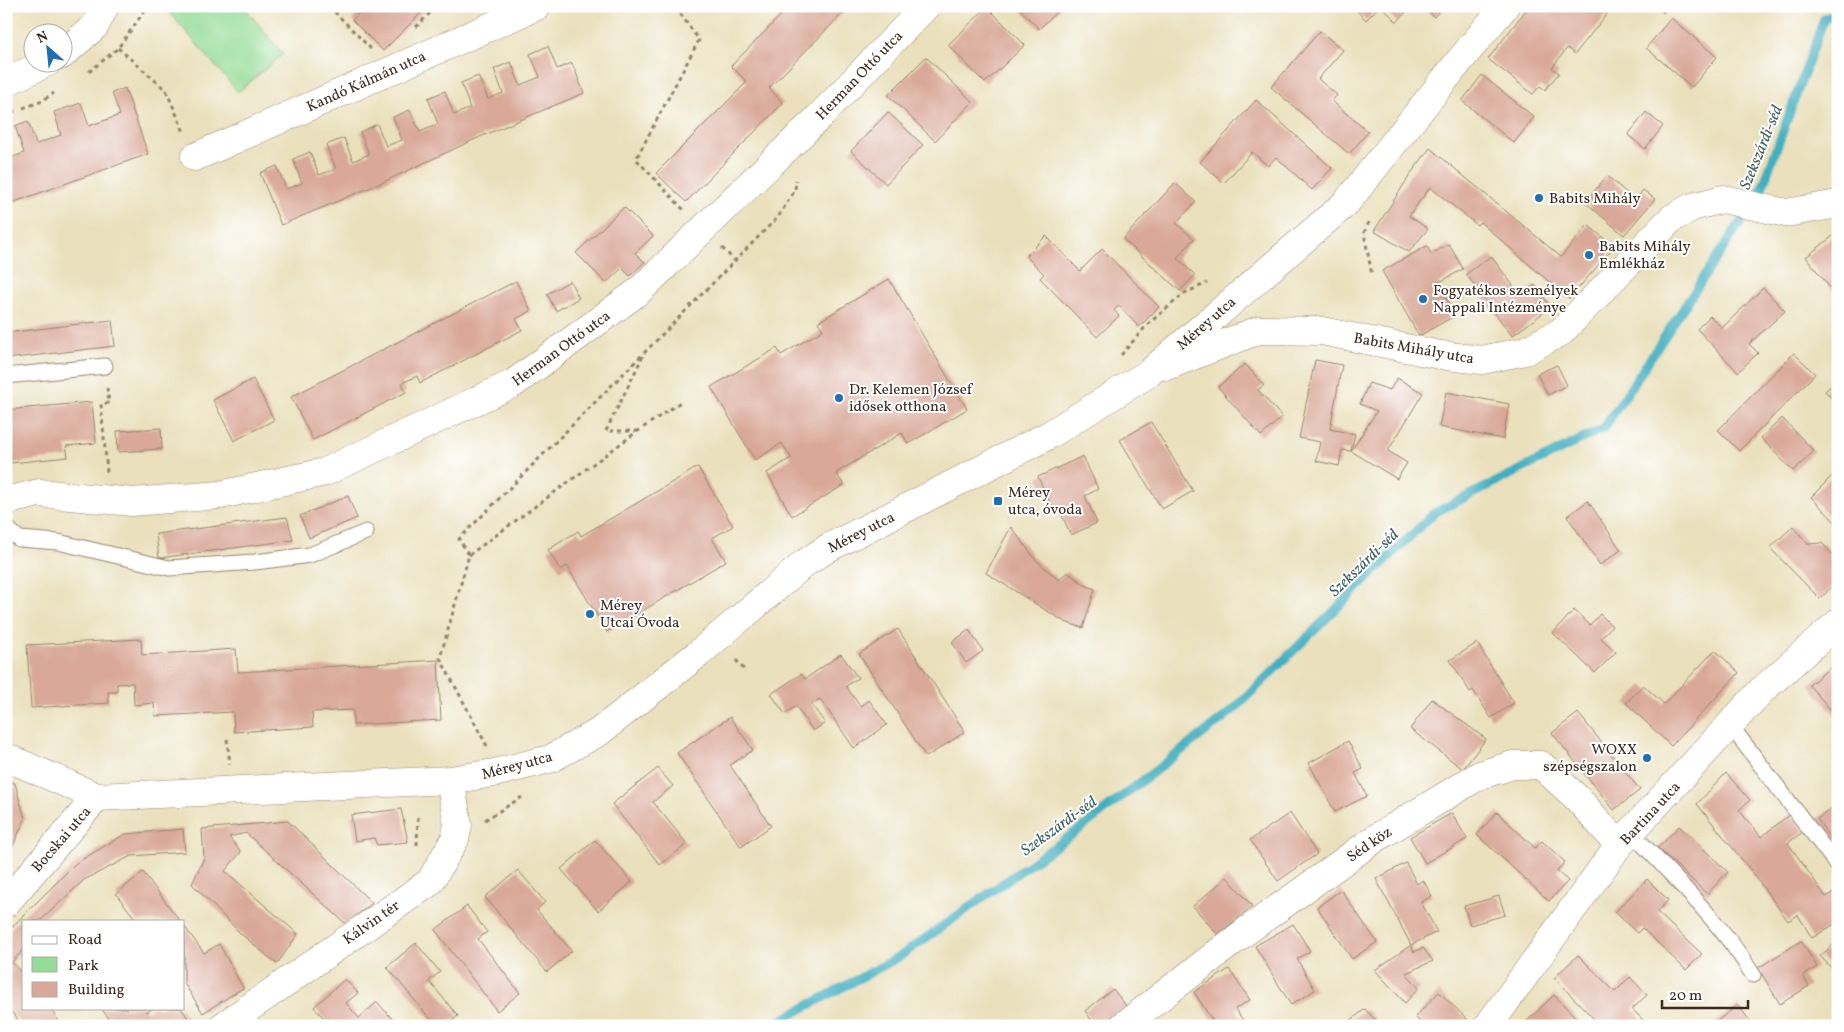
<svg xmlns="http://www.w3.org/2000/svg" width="1844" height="1032" viewBox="0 0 1844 1032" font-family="Vollkorn,serif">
<rect width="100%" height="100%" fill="#fff"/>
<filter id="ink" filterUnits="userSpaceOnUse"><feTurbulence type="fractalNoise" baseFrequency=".02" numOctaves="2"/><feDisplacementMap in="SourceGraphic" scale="10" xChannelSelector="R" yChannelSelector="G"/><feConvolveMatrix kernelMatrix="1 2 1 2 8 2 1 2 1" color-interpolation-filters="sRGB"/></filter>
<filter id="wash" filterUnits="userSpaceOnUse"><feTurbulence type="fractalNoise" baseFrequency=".0096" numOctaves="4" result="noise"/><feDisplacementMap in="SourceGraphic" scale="20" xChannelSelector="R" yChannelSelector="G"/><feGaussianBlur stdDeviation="1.12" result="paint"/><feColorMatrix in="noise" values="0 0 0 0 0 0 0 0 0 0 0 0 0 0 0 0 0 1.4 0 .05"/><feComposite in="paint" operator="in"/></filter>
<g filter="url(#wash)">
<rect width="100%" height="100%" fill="#eae0bc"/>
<path fill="#94dc97" stroke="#68835a" d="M164 6H243L283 54 238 92Z"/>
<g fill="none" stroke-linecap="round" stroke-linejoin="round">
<path stroke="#42afc0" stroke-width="9" d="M770 1026 899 957 1084 826 1231 712 1434 513 1604 428 1761 191 1824 19 1838 12"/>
</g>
<g id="blocks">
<path fill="#d9a898" d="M366 6H428L383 51 352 20Z
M790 6H840L845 11 769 88 783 103 686 202 656 173 747 82 731 66Z
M1017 6H1063L1039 29Z
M1352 6H1380L1366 20Z
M1381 6H1412L1397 22Z
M1422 6H1444L1434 17Z
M1529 6H1598L1607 14 1575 54 1567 48 1552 68 1559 73 1545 90 1540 86 1533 94 1488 59Z
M1656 6H1669L1663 13Z
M987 7 1025 45 985 83 948 45Z
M1671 18 1717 57 1692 87 1646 48Z
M1320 31 1343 50 1318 79 1337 95 1332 101 1368 132 1349 154 1271 87Z
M548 46 557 69 572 63 584 93 482 136 381 183 281 225 260 173 277 166 286 189 302 183 293 159 310 152 319 175 336 169 326 145 344 138 353 161 369 154 360 132 377 124 386 146 402 140 393 117 410 110 420 132 438 124 428 98 445 91 454 115 470 108 461 83 478 76 488 99 503 93 494 69 511 62 520 85 540 77 530 54Z
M926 57 973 102 935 141 888 95Z
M1482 75 1534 117 1514 143 1462 101Z
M125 88 148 154 6 205V160L24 153 15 126 28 121 36 144 61 135 54 112 81 103 89 126 120 115 112 93Z
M1256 100 1332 168 1312 190 1276 157 1268 166 1252 152 1224 183 1200 162Z
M888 112 923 145 886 184 851 151Z
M1646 112 1663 126 1645 149 1628 135Z
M1430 148 1561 257 1588 225 1614 247 1569 299 1480 222 1477 225 1430 187 1409 216 1428 229 1409 252 1374 231 1412 172Z
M1607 176 1635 200 1643 190 1655 199 1624 235 1585 202Z
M1175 183 1196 202 1176 223 1194 239 1177 258 1195 275 1180 291 1123 239Z
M624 207 653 236 635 253 645 262 630 276 622 268 606 283 576 253Z
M1837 233 1838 234V298L1806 257Z
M1046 236 1080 271 1102 249 1159 307 1139 327 1119 306 1114 310 1119 316 1097 337 1040 278 1044 274 1026 256Z
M1449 244 1463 269 1438 283 1456 315 1419 336 1382 271 1427 246 1431 254Z
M1491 256 1521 296 1535 285 1551 307 1512 336 1466 274Z
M889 279 967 409 908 444 902 433 836 473 844 485 792 516 767 473 791 458 782 443 755 460 711 387 777 348 781 355 823 330 818 322Z
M516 281 531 311 516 319 522 330 420 383 417 376 402 383 406 392 313 440 291 397Z
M570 281 579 298 556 311 547 294Z
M1763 288 1785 311 1749 344 1758 353 1738 372 1697 329 1710 316 1722 328Z
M112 320 115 346 6 359V333Z
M1794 353 1815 374 1739 451 1718 430Z
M1315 360 1342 365 1330 429 1355 434 1351 451 1342 450 1339 466 1316 461 1320 442 1299 438Z
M1245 364 1264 385 1258 390 1282 417 1261 436 1218 387Z
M1557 365 1567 385 1548 395 1537 374Z
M1397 378 1423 393 1388 451 1407 463 1397 479 1351 451 1377 411 1360 404 1369 383 1390 390Z
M253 379 274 420 234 441 213 400Z
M1838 380V405L1825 391Z
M1446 392 1509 404 1503 439 1439 427Z
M92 402 96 443 66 446 68 457 11 463 10 452H6V410Z
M1782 418 1814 451 1793 471 1761 438Z
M1151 422 1193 491 1162 509 1120 440Z
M161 428 162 449 118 452 117 431Z
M1083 456 1098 489 1085 496 1097 523 1071 535 1058 507 1053 509 1038 477Z
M698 467 733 526 712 538 726 561 607 632 567 566 560 570 548 550 578 531 581 536Z
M1835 473 1838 476V525L1811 497Z
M348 496 357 518 309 538 300 516Z
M1588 501 1621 550 1600 565 1567 516Z
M287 517 293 540 159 558 156 534Z
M1793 526 1808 544 1822 543 1838 560V580L1820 599 1770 548Z
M1011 527 1036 560 1059 580 1067 572 1085 585 1095 589 1083 628 1065 622 986 573Z
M1574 610 1590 625 1600 614 1612 626 1601 638 1616 652 1595 673 1553 633Z
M898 629 965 732 926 757 859 654Z
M969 630 983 651 966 663 952 642Z
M141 639 142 655 236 649 238 672 438 660 441 720 353 725V710L312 712 313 727 234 732 233 712 155 716 154 703 134 705 133 683 117 684V692H108L109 703 31 708 27 645Z
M1477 643 1514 703 1491 718 1473 690 1470 692 1450 660Z
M1715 650 1739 673 1671 746 1626 703 1643 685 1664 704Z
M841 654 858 678 846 686 860 706 869 700 887 725 854 748 820 699 811 704 825 723 813 731 796 706 785 714 771 694 801 674 805 679Z
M1831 667 1838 674V718L1809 685Z
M1432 699 1486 739 1463 769 1410 729Z
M1578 713 1640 790 1614 810 1552 733Z
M730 717 753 750 730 765 771 826 741 847 677 753Z
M1348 741 1363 769 1355 773 1367 796 1335 812 1309 763Z
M658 768 673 786 653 802 687 844 660 865 612 804Z
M1726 773 1750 800 1739 810 1761 837 1790 814 1804 831 1788 843 1826 897 1838 890V922L1812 938 1798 915 1788 921 1752 872 1697 804Z
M6 781 15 783 25 819 6 861Z
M1835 806 1838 811V845L1836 847 1817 819Z
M401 809 408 842 377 845 374 838 355 841 351 815Z
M1497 812 1535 848 1542 841 1565 862 1557 871 1568 881 1549 901 1477 835Z
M1290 813 1317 854 1278 881 1250 840Z
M1452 813 1467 839 1425 863 1410 837Z
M288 821 372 903 346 924 246 833 229 837 241 852 225 871 298 934 277 964 240 933 192 884 204 858 202 829Z
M1679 826 1728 872 1707 894 1658 848Z
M183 829 185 852 131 856 84 880 40 921H24V949L12 962 24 976V1008H50L62 1026H23L6 1005V933L76 863 125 834Z
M595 840 632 882 598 911 561 869Z
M1406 863 1417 884 1423 880 1432 896 1421 902 1437 932 1411 945 1414 952 1423 948 1433 961 1406 973 1419 988 1405 1003 1375 970 1411 945 1376 879Z
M518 870 545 902 537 910 572 951 547 972 485 897Z
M143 872 180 921H137L116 894Z
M1227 877 1252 906 1218 935 1193 906Z
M1647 879 1668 900 1657 912 1702 954 1686 970 1642 928 1637 933 1615 912Z
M1341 890 1377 942 1352 959 1317 907Z
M1499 896 1505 915 1470 925 1464 906Z
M467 906 487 932 478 939 520 993 497 1011 435 930Z
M1293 924 1310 951 1297 959 1315 990 1291 1005 1255 946Z
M184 926 204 953 219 944 243 988 203 1013 184 983Z
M1801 941 1817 967 1803 976 1809 986 1780 1004 1758 968Z
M1838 941V975L1820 956Z
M416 943 440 972 429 981 458 1016 445 1026H436L387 967Z
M1578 955 1615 992 1630 977 1647 995 1632 1009 1649 1026H1601L1554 978Z
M1229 969 1250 1000 1235 1009 1245 1023 1241 1026H1216L1194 992Z
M345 979 358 993 346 1003 359 1018 377 1002 397 1024 395 1026H331L314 1007Z
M1113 989 1130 1011 1110 1026H1096L1085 1011Z
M1439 992 1470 1022 1466 1026H1424L1415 1017Z
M1554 995 1584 1026H1522Z
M1738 1005 1754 1026H1714L1713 1024Z
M101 1008H145L147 1012 153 1008H181L190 1021 181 1026H114Z
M1365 1009 1381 1026H1344Z"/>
</g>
</g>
<g filter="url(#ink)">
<use href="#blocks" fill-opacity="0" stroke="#92856d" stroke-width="1"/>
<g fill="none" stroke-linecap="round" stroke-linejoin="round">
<g stroke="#92856d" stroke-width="17">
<path id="lane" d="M6 376 105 366
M6 527 19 539 58 542 169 568 255 562 310 555 366 532
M1730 725 1838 866
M1632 833C1674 878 1721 922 1753 975"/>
</g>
<g stroke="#92856d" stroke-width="29">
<path id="street" d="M62 55 95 26 105 6
M6 82 48 62
M195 157 537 6
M1167 366 1259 330 1322 331 1440 355 1482 360 1525 351 1561 332 1671 219 1692 207 1723 199 1786 213 1838 204
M6 501 39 493 132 502 220 495 325 472 514 383 639 291 817 119 926 6
M6 757 97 797 450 780 494 773 550 759 599 732 698 654 805 563 828 548 1049 435 1149 373 1346 203 1457 64 1505 6
M6 903 97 797
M223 1026 430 882 455 839 458 825 450 780
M1123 1026 1245 932 1376 838 1480 775 1513 765H1541L1577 798 1619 845
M1488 1026 1619 845 1761 691 1838 623"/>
</g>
<path stroke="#92856d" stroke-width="3" stroke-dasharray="4 4" stroke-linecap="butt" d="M329 6 371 49
M681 6 680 13 699 40 636 159 684 210
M6 12 12 6
M416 27 437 6
M118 48 166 90 184 132
M89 72 118 48 148 6
M23 108 40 102 54 93
M6 114 15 111
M1369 222 1364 233 1372 275
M722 248 734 260
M1121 355 1148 324 1185 293 1207 283
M638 431H606L643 356
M107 472 101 404 109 403 107 388
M469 555 638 431 682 401
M736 660 746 672
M227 739 230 764
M487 746 440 658 469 555 459 539 644 353 778 217 795 190 796 180
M485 820 522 797
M417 845 418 816
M184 1026 195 1019"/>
<use href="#lane" stroke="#fff" stroke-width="15"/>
<use href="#street" stroke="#fff" stroke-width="28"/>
</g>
</g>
<g fill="#1f6fb2" stroke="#fff" stroke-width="2">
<circle cx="1539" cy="198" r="5"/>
<circle cx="1589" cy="255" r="5"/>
<circle cx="1423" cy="299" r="5"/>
<circle cx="839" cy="398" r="5"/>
<rect x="993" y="496" width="10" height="10" rx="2.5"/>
<circle cx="590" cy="614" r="5"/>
<circle cx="1647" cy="758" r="5"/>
</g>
<g text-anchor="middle" stroke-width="4" stroke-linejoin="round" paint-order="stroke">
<g font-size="15" fill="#3b2a1e" stroke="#fff">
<text transform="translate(859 75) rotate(-46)" y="5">Herman Ottó utca</text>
<text transform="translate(366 81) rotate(-24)" y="5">Kandó Kálmán utca</text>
<text transform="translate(1206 323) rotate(-41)" y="5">Mérey utca</text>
<text transform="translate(561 348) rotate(-36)" y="5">Herman Ottó utca</text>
<text transform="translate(1414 348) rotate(10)" y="5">Babits Mihály utca</text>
<text transform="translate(861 532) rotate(-27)" y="5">Mérey utca</text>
<text transform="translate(517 765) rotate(-15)" y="5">Mérey utca</text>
<text transform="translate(1650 813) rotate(-47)" y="5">Bartina utca</text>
<text transform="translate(61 839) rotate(-49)" y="5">Bocskai utca</text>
<text transform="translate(1369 844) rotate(-34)" y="5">Séd köz</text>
<text transform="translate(371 922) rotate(-35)" y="5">Kálvin tér</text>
</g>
<g font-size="15" fill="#3b2a1e" stroke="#fff" text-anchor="start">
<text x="1549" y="203">Babits Mihály</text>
<text x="1599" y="251">Babits Mihály<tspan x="1599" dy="17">Emlékház</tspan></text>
<text x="1433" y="295">Fogyatékos személyek<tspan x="1433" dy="17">Nappali Intézménye</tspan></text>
<text x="849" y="394">Dr. Kelemen József<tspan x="849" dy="17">idősek otthona</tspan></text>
<text x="1008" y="497">Mérey<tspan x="1008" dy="17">utca, óvoda</tspan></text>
<text x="600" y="610">Mérey<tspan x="600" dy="17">Utcai Óvoda</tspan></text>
<text x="1637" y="754" text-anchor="end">WOXX<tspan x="1637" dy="17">szépségszalon</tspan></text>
</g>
<g font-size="16" font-style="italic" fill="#3e5f5f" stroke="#fff">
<text transform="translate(1760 147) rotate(-68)" y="6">Szekszárdi-séd</text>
<text transform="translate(1363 562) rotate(-44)" y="6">Szekszárdi-séd</text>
<text transform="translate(1058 825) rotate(-36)" y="6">Szekszárdi-séd</text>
</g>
</g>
<rect width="1844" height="1032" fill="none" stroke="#fff" stroke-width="25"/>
<rect x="22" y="920" width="162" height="90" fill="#ffffff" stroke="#b1aaa5"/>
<rect x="32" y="936" width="25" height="8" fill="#ffffff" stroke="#b1aaa5"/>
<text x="68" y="944" font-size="15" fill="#3b2a1e">Road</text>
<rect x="32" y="957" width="25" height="15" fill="#94dc97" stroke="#b1aaa5"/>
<text x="68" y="970" font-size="15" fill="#3b2a1e">Park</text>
<rect x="32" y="982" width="25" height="15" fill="#d9a898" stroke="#b1aaa5"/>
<text x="68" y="994" font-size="15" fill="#3b2a1e">Building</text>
<g transform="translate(48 48) rotate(333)"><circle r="24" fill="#ffffff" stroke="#b1aaa5"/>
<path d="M0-4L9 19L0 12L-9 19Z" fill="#1f6fb2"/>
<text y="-8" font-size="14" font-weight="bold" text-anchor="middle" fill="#3b2a1e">N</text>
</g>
<path d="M1662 1000v8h86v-8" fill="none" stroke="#3b2a1e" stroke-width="2.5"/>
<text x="1669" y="1000" font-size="15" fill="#3b2a1e" stroke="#ffffff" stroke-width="4" paint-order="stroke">20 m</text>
</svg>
